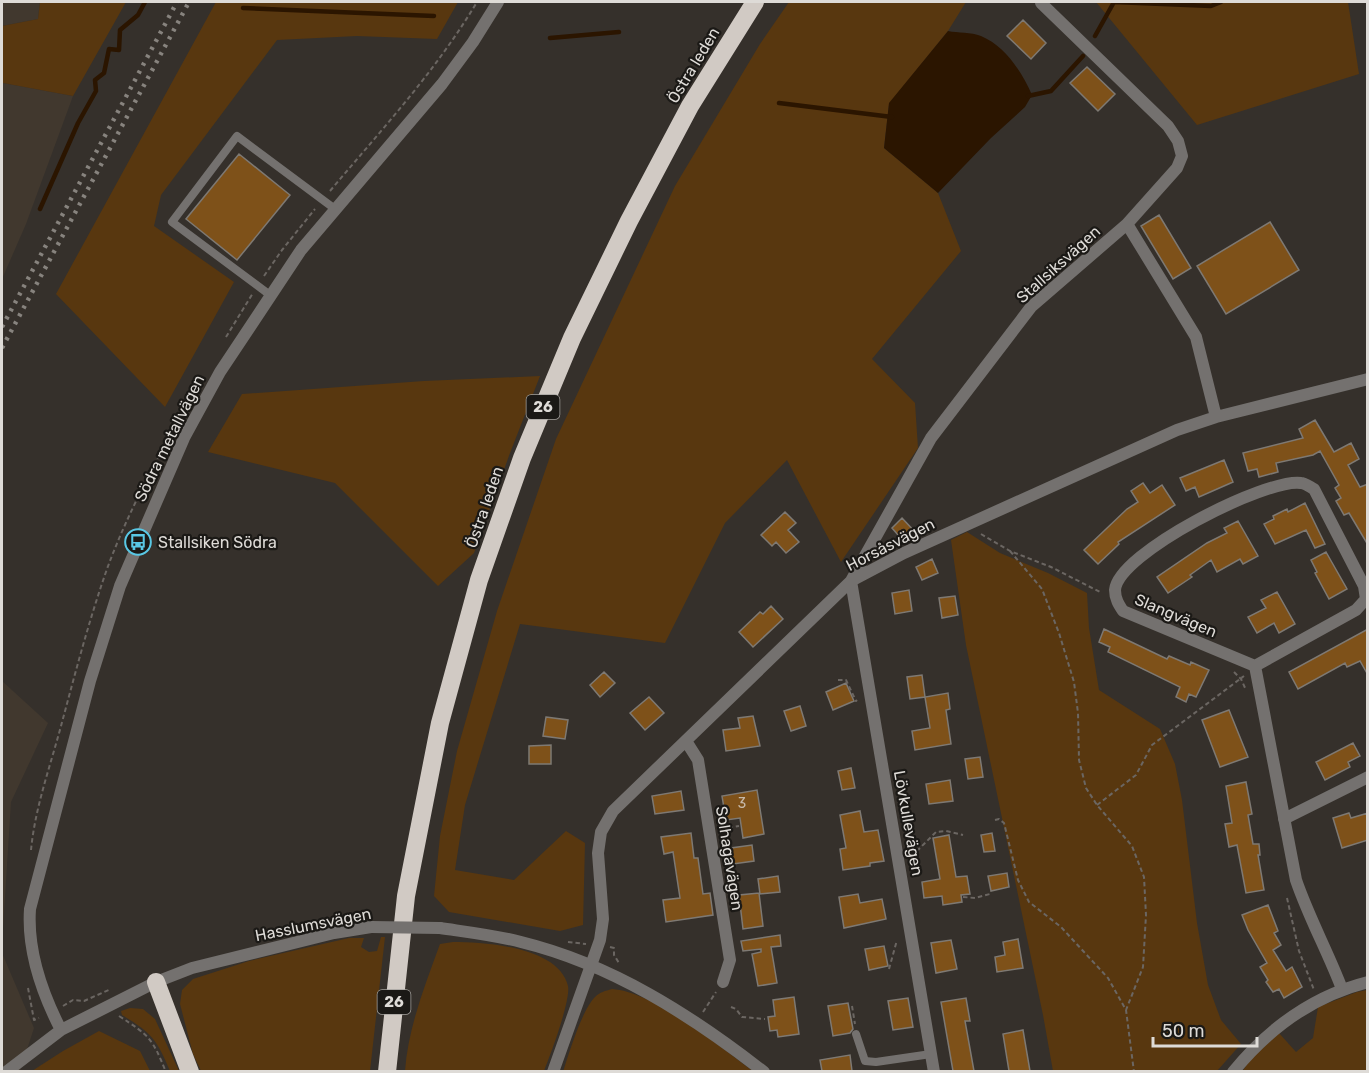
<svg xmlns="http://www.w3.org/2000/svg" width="1369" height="1073" viewBox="0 0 1369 1073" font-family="Rubik,sans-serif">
<rect width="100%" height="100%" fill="#35302b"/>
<path fill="#41382e" d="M2 2H40L38 19 2 26Z
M2 72 3 83 73 96 26 224 2 279Z
M2 681 48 723 11 802 2 945Z
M2 953 34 1028 20 1071H2Z"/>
<path fill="#58370f" d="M40 2H126L73 96 3 83 2 26 38 19Z
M216 2H458L437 39 357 36 277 40 161 195 154 226 234 282 165 407 56 294Z
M789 2H966L948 31 889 104 884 148 938 193 961 251 872 359 915 403 918 448 841 562 787 460 725 523 665 643 520 624 465 805 455 870 514 880 566 831 585 843 583 925 560 931 449 912 434 896 440 836 457 751 497 611 556 439 675 186 760 44Z
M1096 2H1348L1359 74 1197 125Z
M540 376 510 453 474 553 438 586 335 483 208 452 242 394 424 381Z
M967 532 1000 553 1048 573 1087 593 1089 628 1099 690 1160 729 1175 764 1182 800 1197 923 1208 985 1221 1020 1241 1044 1217 1071H1053L1043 1015 966 645 951 540Z
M381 937H385L370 1071H201L193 1054 180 1004 182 990 193 979 249 961 349 938H364L361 947 369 952 377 951Z
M453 942C486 942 559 947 568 986 571 1000 550 1056 544 1071H405C408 1028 425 985 440 944Z
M612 989C655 992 719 1046 754 1072H563C569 1053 582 1010 595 997 600 992 605 991 612 989Z
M1367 990V1071L1242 1072 1250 1060 1279 1033 1296 1052 1313 1038 1318 1007 1357 992Z
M130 1008 143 1009 155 1019 179 1071H170C157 1040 152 1033 122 1015L121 1011Z
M99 1031 140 1051 150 1071H32L63 1051Z"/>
<path fill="#2b1500" d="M948 31C958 33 971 32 981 36 1005 46 1022 72 1032 95L1025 107 991 138 938 193 884 148 889 103Z"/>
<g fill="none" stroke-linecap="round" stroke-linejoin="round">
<path stroke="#2b1500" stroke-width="4.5" d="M243 8 434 16
M1095 36 1114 2 1211 6 1221 2
M550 38 619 32
M1028 96 1051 91 1083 56
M779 103 892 117
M40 209 78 123 96 91 95 80 104 73 109 49 119 50 120 30 138 15 145 2"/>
</g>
<path fill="#7e5119" stroke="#7e7973" stroke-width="1.5" d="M1023 20 1046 43 1031 59 1007 36Z
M1087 67 1115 94 1098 111 1070 83Z
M239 154 290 195 237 260 186 219Z
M1159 215 1191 268 1173 279 1141 226Z
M1270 222 1299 270 1226 314 1197 266Z
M1315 420 1334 452 1351 443 1359 459 1348 465 1360 487 1368 484V545L1349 513 1344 515 1336 501 1341 498 1335 488 1339 485 1320 451 1313 455 1276 463 1278 472 1259 477 1257 469 1248 471 1243 453 1303 438 1299 429Z
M1224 460 1233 482 1199 497 1195 487 1186 491 1180 478Z
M1143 483 1150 493 1162 485 1175 505 1118 542 1119 544 1098 564 1084 550 1127 509 1138 502 1131 491Z
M1305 503 1325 544 1315 548 1306 530 1275 544 1264 524 1274 519 1273 516 1287 509 1288 512Z
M785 512 796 523 788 530 799 542 786 553 776 542 772 546 761 535Z
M902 518 916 533 905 543 892 528Z
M1238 521 1258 556 1243 564 1240 559 1217 572 1211 560 1190 575 1192 577 1168 593 1157 577 1207 543 1227 533 1224 528Z
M1326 552 1347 589 1329 599 1315 573 1317 572 1311 560Z
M932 559 938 573 922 580 916 567Z
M909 590 912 611 895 614 892 593Z
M1277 592 1295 624 1279 633 1274 623 1257 633 1248 617 1266 608 1261 600Z
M955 596 958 615 942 618 939 598Z
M771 606 783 619 753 647 739 632 760 612 763 614Z
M1104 629 1167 659 1169 656 1190 665 1191 662 1209 670 1196 697 1189 694 1186 702 1176 697 1180 687 1108 652 1110 647 1099 642Z
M1368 629V675L1360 661 1347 667 1345 663 1298 689 1289 672Z
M604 672 615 683 600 697 590 685Z
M922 675 925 697 910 699 907 677Z
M846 683 854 701 833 710 826 692Z
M948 693 950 709 946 710 951 744 915 750 912 731 930 728 925 697Z
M649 697 664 713 645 730 630 713Z
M800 706 806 726 791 731 784 711Z
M1229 710 1248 757 1220 767 1202 720Z
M753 716 760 746 726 751 723 730 740 728 738 718Z
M546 717 568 720 565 739 543 736Z
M1353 743 1360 756 1348 762 1350 767 1325 780 1316 762Z
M551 745V764H529V746Z
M980 757 983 777 968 779 965 759Z
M851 768 855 788 842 790 838 771Z
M950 780 953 801 929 804 926 784Z
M1246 782 1252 814 1248 815 1253 844H1259L1260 855H1258L1264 890 1246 893 1237 845 1229 847 1225 824 1232 823 1226 786Z
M757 790 764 834 743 838 740 818 726 820 722 796Z
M681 791 684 810 655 814 652 796Z
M860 811 864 832 878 830 884 861 870 863V866L843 870 840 849 846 848 840 815Z
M1349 813 1351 818 1368 813V840L1342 848 1333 818Z
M691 833 694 858H698L703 894 710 893 713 915 666 922 663 900 680 898 673 852 664 854 661 837Z
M992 833 995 851 984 852 981 835Z
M949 835 956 877 967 876 970 894 961 895 962 902 943 905 942 896 924 898 922 882 940 879 933 838Z
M752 845 754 861 733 864 731 848Z
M1007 873 1009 887 991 891 988 876Z
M778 876 780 892 760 894 758 879Z
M759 893 763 926 743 929 739 895Z
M858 894 860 903 882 899 886 919 844 928 839 897Z
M1268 905 1278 931 1274 933 1281 945 1273 950 1286 971 1292 967 1302 987 1284 998 1279 989 1273 992 1266 982 1268 980 1260 967 1267 963 1248 930 1242 915Z
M780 935 781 946 771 947 777 983 758 986 752 954 761 952V949L743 951 741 941Z
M1018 939 1023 968 997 972 995 957 1005 955 1003 942Z
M951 940 957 969 936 973 931 943Z
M884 946 888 966 869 970 865 949Z
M794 997 799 1034 778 1037 777 1030 770 1031 768 1017 775 1016 773 1000Z
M908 998 913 1027 893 1030 888 1001Z
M966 998 970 1021H965L974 1071H953L941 1002Z
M848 1003 853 1029 850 1033 833 1036 828 1006Z
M1023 1030 1030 1071H1009L1003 1034Z
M850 1055 852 1071H822L820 1060Z"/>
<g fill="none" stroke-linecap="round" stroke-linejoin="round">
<path stroke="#6b6662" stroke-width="2" stroke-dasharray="4.5 3" stroke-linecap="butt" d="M330 191C383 128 435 72 477 2
M264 276 282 250 315 209
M226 337 253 293
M981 534 1010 551 1051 567 1102 593
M1010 551 1042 589 1059 633 1074 682 1078 713 1079 760 1086 788 1097 805 1132 846 1144 877 1146 915 1143 967 1126 1010
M1234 672 1241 679 1246 690
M838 680H846L856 701 857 700
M1097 805 1136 775 1152 745 1244 676
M995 820 999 819 1004 823 1018 880 1029 902 1061 927 1108 978 1126 1010 1134 1072
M721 829 739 826
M31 850C35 808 50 767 61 726 75 674 89 620 107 569 123 525 145 482 167 441
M909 852 918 850 936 832 946 831 963 835
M963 897 975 898 990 894
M1287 898 1299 951 1314 990
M568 942 586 944
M610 947 614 948V955L619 963
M889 969 897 940
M28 988 34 1020 39 1018
M63 1006 73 1000 84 1001 111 989
M852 1006 855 1024
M731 1007 736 1009 742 1017 765 1019
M703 1012 716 992
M119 1016C150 1036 152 1038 166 1072"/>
<path stroke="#74716f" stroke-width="8" d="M270 295 172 222 237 136 335 209
M856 1034 865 1061 876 1062 931 1054"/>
<path stroke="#74716f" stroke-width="12" d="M1127 224 1196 337 1216 417
M1255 666 1123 611C1119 605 1115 599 1115 590 1118 553 1266 478 1301 483 1305 483 1310 487 1314 489L1364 586 1366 599 1356 610 1255 666 1296 880C1309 918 1328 952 1342 989
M686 741 698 760 730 960 723 982
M1284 819 1368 777
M440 928C467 932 494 935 521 942 611 964 691 1015 764 1072
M61 1030C42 993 27 952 30 909L90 681 120 586 184 438 220 372 301 250 442 84 473 42 498 2
M6 1072 61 1030 156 982 192 968 334 933 371 927
M553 1072 600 940 603 919 598 853 601 832 613 811 851 581 904 553 1177 430 1216 417 1368 379
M934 1072 851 581 931 438 1031 307 1127 224 1177 168 1182 156 1178 141 1168 126 1041 3
M1233 1072C1269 1028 1312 996 1368 982"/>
<path stroke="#d1cac4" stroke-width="18" d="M156 982 190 1072
M387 1072 406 896 440 723 479 580 522 458 572 338 629 221 690 106 755 2"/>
<path stroke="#87837e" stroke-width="4.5" stroke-dasharray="3 6" stroke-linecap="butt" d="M2 327 177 2
M2 348 189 2"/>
<path stroke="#74716f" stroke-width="12" d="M371 927 440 928"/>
</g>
<defs>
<g id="bus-ring" transform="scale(1.35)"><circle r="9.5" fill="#1b1916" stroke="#59c8e5" stroke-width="1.5"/><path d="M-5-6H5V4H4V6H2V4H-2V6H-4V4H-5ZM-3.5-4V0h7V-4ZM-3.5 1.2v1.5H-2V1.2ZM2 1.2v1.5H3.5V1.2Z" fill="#59c8e5"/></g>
</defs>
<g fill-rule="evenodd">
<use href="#bus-ring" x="138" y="542"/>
</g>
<g text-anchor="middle" stroke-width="4.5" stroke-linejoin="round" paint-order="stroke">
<g font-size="14" fill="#c6b8a8">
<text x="742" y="808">3</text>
</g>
<g fill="#1b1916" stroke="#a4a19d" stroke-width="1.5">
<rect x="526.5" y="395" width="33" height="24" rx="4.5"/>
<rect x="377.5" y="990" width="33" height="24" rx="4.5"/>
</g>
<g font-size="15" font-weight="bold" fill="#dedbd7">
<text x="543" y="412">26</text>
<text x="394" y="1007">26</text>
</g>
<g font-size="16" fill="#dedbd7" stroke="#1b1916">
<text transform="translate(693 65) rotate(-59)" y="6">Östra leden</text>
<text transform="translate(1058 264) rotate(-42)" y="6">Stallsiksvägen</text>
<text transform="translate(169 438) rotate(-64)" y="6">Södra metallvägen</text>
<text transform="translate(484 507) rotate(-71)" y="6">Östra leden</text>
<text transform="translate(890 544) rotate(-27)" y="6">Horsåsvägen</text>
<text transform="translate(1176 615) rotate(23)" y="6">Slangvägen</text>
<text transform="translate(909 823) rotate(80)" y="6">Lövkullevägen</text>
<text transform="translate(730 858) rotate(81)" y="6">Solhagavägen</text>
<text transform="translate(313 924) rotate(-11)" y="6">Hasslumsvägen</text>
</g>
<g font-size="16" fill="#dedbd7" stroke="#1b1916" text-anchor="start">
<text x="158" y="548">Stallsiken Södra</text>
</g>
</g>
<rect width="1369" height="1073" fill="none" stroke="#dedbd7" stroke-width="6"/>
<path d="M1153 1037v9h104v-9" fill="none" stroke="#dedbd7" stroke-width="3"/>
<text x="1162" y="1037" font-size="18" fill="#dedbd7" stroke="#1b1916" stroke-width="4.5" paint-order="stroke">50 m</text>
</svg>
